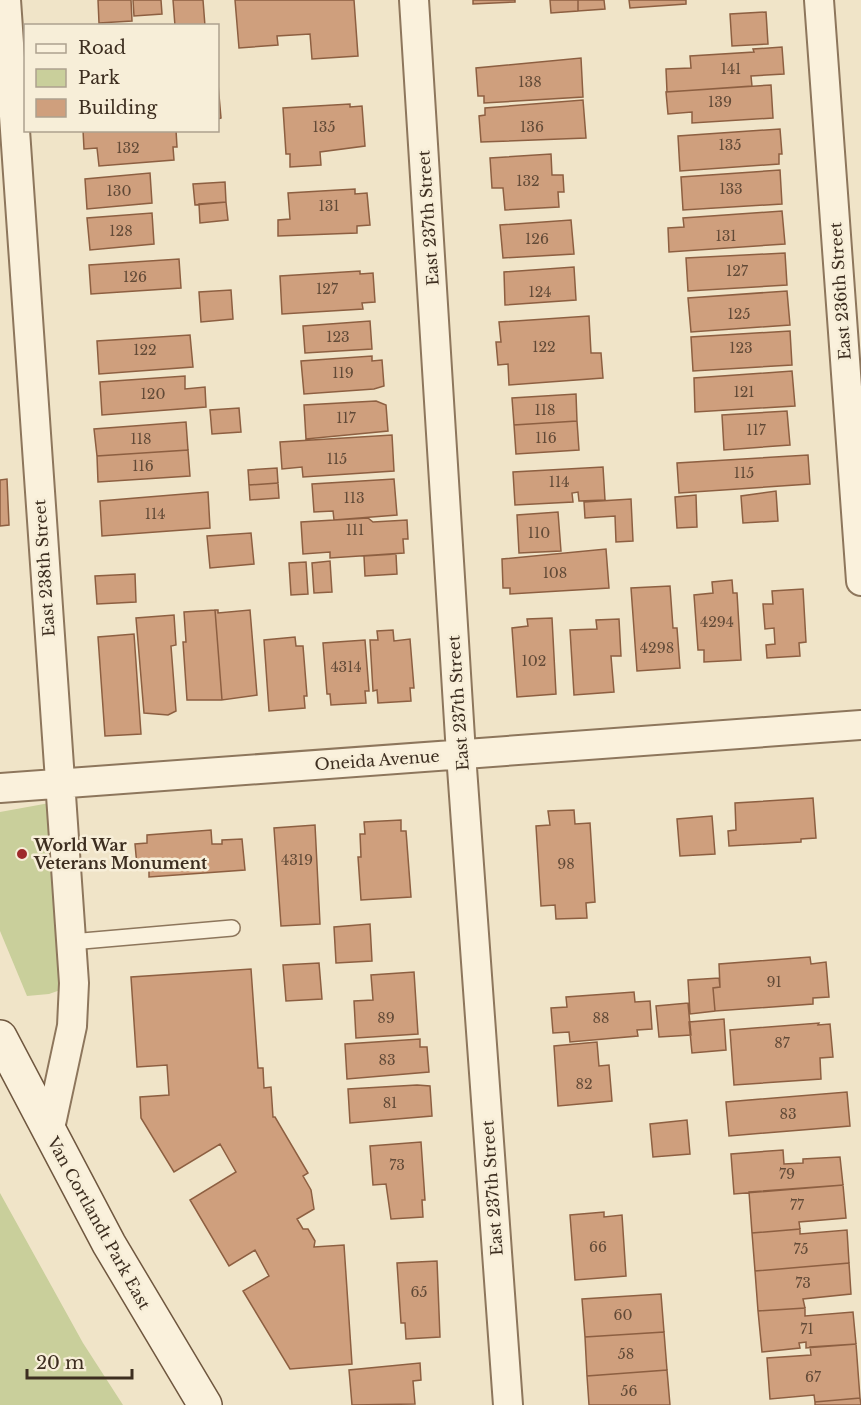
<svg xmlns="http://www.w3.org/2000/svg" width="861" height="1405" viewBox="0 0 861 1405" font-family="'Libre Baskerville',serif">
<rect width="100%" height="100%" fill="#f0e4c8"/>
<path fill="#c9cf9b" d="M55 802 66 988 49 994 27 996 0 931V812Z
M0 1193 83 1343 123 1405H0Z"/>
<path fill="#cf9f7d" stroke="#8d5f41" stroke-width="1.5" d="M98 0H131L132 21 99 23Z
M133 0H161L162 14 134 16Z
M173 0H203L205 26H175Z
M235 0H354L358 56 312 59 310 34 277 36 278 45 239 48Z
M473 0H515V2L473 4Z
M550 0H578V11L551 13Z
M578 0H604L605 9 578 11Z
M629 0H686V4L630 8Z
M766 12 768 44 732 46 730 14Z
M782 47 784 74 751 76 752 86 667 92 666 69 691 68 690 56 754 52 753 49Z
M581 58 583 97 484 103V96H478L476 68Z
M218 84 221 118 218 119Z
M771 85 773 118 692 123V112L668 114 666 92Z
M583 100 586 138 481 142 479 116 485 115V108Z
M350 104V107L362 106 365 146 320 152 321 165 290 167V154H286L283 108Z
M780 129 782 154H779V164L680 171 678 136Z
M83 130H176L177 147H173L174 160 99 166 97 148 84 149Z
M551 154 552 175H563L564 192H558L559 207 505 210 503 188H492L490 158Z
M780 170 782 204 683 210 681 177Z
M150 173 152 203 87 209 85 179Z
M225 182 226 202 195 205 193 184Z
M355 189V194L367 193 370 225 357 226V233L278 236V220L290 219 288 193Z
M226 202 228 220 200 223 199 204Z
M782 211 785 244 669 252 668 228 684 227 683 218Z
M152 213 154 244 90 250 87 218Z
M571 220 574 254 503 258 500 225Z
M785 253 787 285 688 291 686 258Z
M179 259 181 288 91 294 89 265Z
M574 267 576 300 505 305 504 272Z
M360 271V274L373 273 375 302 362 303 363 309 282 314 280 276Z
M231 290 233 319 201 322 199 292Z
M787 291 790 325 691 332 688 298Z
M589 316 591 353H601L603 378 509 385 508 364 498 365 496 342H501L499 322Z
M370 321 372 349 305 353 303 326Z
M790 331 792 365 693 371 691 337Z
M190 335 193 367 99 374 97 341Z
M372 356V361L382 360 384 386 374 389 304 394 301 361Z
M792 371 795 406 695 412 694 378Z
M185 376V389L205 387 206 407 102 415 100 382Z
M576 394 577 421 514 425 512 398Z
M376 401 386 405 388 431 306 439 304 405Z
M239 408 241 432 212 434 210 410Z
M787 411 790 445 724 450 722 415Z
M577 421 579 450 516 454 514 425Z
M186 422 188 450 97 456 94 429Z
M392 435 394 471 303 477 302 467 282 469 280 442Z
M188 450 190 476 98 482 97 456Z
M808 455 810 484 679 493 677 463Z
M603 467 605 500 579 501 578 492 572 493 573 502 515 505 513 472Z
M277 468 278 483 249 485 248 470Z
M7 479 9 525 0 526V480Z
M394 479 397 515 334 520 333 511 314 512 312 484Z
M278 483 279 498 250 500 249 485Z
M776 491 778 521 743 523 741 496Z
M208 492 210 528 102 536 100 501Z
M696 495 697 527 677 528 675 497Z
M631 499 633 541 616 542 615 516 585 518 584 502Z
M558 512 561 551 519 553 517 515Z
M368 518 373 522 407 520 408 539H403L404 553 330 558V552L303 554 301 522Z
M251 533 254 564 210 568 207 536Z
M606 549 609 588 510 594V588H503L502 559Z
M396 554 397 574 365 576 364 556Z
M330 561 332 592 314 593 312 563Z
M306 562 308 594 291 595 289 563Z
M135 574 136 602 97 604 95 576Z
M732 580 733 593H737L741 660 704 662V650H698L694 595 713 593 712 582Z
M670 586 673 628H677L680 668 637 671 631 588Z
M803 589 806 642 799 643 800 656 767 658 766 645 775 644 774 628 765 629 763 604H773L772 591Z
M215 610H218V613L250 610 257 695 222 700Z
M215 610 222 700H187L183 642H186L184 612Z
M174 615 176 645 171 646 176 711 168 715 144 713 136 618Z
M552 618 556 694 517 697 512 628 528 626 527 619Z
M619 619 621 656H611L614 692 574 695 570 630 597 629 596 620Z
M393 630 394 641 410 639 414 688H410L411 701 378 703 377 690 373 691 370 640H378L377 631Z
M134 634 141 734 105 736 98 637Z
M295 637 296 646H303L307 696H304L305 708 269 711 264 640Z
M365 640 369 691H365L366 703 331 705 330 694H327L323 643Z
M813 798 816 838 801 839V842L729 846 728 831 736 830 735 803Z
M574 810 575 824 590 823 595 902 586 903 587 918 556 919 555 905 541 906 536 826 550 825 548 811Z
M712 816 715 854 680 856 677 819Z
M401 820V831H406L411 897 361 900 358 857H361L360 834H365L364 822Z
M315 825 320 924 281 926 274 828Z
M211 830 212 844H222V840L242 839 245 870 149 877V865L137 866 135 844 147 843V835Z
M370 924 372 961 336 963 334 927Z
M810 957 811 964 826 962 829 997 813 998V1004L715 1011 713 988 720 987 719 964Z
M319 963 322 999 286 1001 283 965Z
M251 969 258 1068H263L264 1088 271 1087 273 1117H275L308 1173 303 1176 311 1190 314 1209 297 1219 303 1229H308L315 1241 314 1247 344 1245 352 1364 290 1369 243 1291 269 1276 255 1250 229 1266 190 1200 236 1172 220 1144 174 1172 141 1118 140 1097 169 1095 167 1065 137 1067 131 977Z
M414 972 418 1034 356 1038 354 1001 373 1000 371 975Z
M719 978 720 987 713 988 715 1011 690 1014 688 980Z
M634 992 635 1002 650 1001 652 1029 637 1030 638 1036 570 1042 569 1032 553 1033 551 1008 567 1007 566 997Z
M688 1003 691 1035 659 1037 656 1006Z
M724 1019 726 1050 692 1053 689 1022Z
M819 1023 818 1025 830 1024 833 1057 820 1058 821 1079 734 1085 730 1030Z
M420 1039V1047H427L429 1072 347 1079 345 1044Z
M597 1042 599 1066 609 1065 612 1101 558 1106 554 1046Z
M417 1085 430 1086 432 1116 350 1123 348 1089Z
M847 1092 850 1126 729 1136 726 1102Z
M687 1120 690 1154 653 1157 650 1124Z
M421 1142 425 1200H422L423 1217 391 1219 386 1184 373 1185 370 1146Z
M783 1150 784 1164 803 1163V1159L840 1157 843 1185 734 1194 731 1154Z
M843 1185 846 1218 799 1222 800 1229 752 1233 749 1192Z
M604 1212V1217L622 1215 626 1276 575 1280 570 1215Z
M800 1229V1234L847 1230 849 1263 755 1271 752 1233Z
M437 1261 440 1337 406 1339 405 1323H401L397 1263Z
M849 1263 851 1294 803 1299 805 1308 758 1311 755 1271Z
M661 1294 664 1332 585 1337 582 1299Z
M805 1308V1316L853 1312 856 1344 806 1348V1342L799 1343 800 1348 762 1352 758 1311Z
M664 1332 667 1370 587 1376 585 1337Z
M856 1344 860 1398 815 1402 814 1395 770 1399 767 1358 811 1355 810 1347Z
M420 1363 421 1380 413 1381 415 1404 352 1405 349 1370Z
M667 1370 670 1405H589L587 1376Z
M860 1398 861 1405H815V1402Z"/>
<g fill="none" stroke-linecap="round" stroke-linejoin="round">
<g stroke="#8d765c" stroke-width="18">
<path id="lane" d="M71 942 232 928"/>
</g>
<g stroke="#8d765c" stroke-width="32">
<path id="street" d="M6 0 74 983 72 1026 49 1133
M414 0 461 754 508 1405
M819 0 861 581
M0 788 861 725"/>
</g>
<g stroke="#6f573f" stroke-width="36">
<path id="secondary" d="M0 1037 109 1244 205 1405"/>
</g>
<use href="#lane" stroke="#faf1dc" stroke-width="15"/>
<use href="#street" stroke="#faf1dc" stroke-width="28"/>
<use href="#secondary" stroke="#faf1dc" stroke-width="33"/>
</g>
<circle fill="#9e2a2b" stroke="#f7eed8" stroke-width="2" cx="22" cy="854" r="6"/>
<g text-anchor="middle" stroke-width="5" stroke-linejoin="round" paint-order="stroke">
<g font-size="14" fill="#624a37">
<text x="731" y="74">141</text>
<text x="530" y="87">138</text>
<text x="720" y="107">139</text>
<text x="324" y="132">135</text>
<text x="532" y="132">136</text>
<text x="730" y="150">135</text>
<text x="128" y="153">132</text>
<text x="528" y="186">132</text>
<text x="731" y="194">133</text>
<text x="119" y="196">130</text>
<text x="329" y="211">131</text>
<text x="121" y="236">128</text>
<text x="726" y="241">131</text>
<text x="537" y="244">126</text>
<text x="737" y="276">127</text>
<text x="135" y="282">126</text>
<text x="327" y="294">127</text>
<text x="540" y="297">124</text>
<text x="739" y="319">125</text>
<text x="338" y="342">123</text>
<text x="544" y="352">122</text>
<text x="741" y="353">123</text>
<text x="145" y="355">122</text>
<text x="343" y="378">119</text>
<text x="744" y="397">121</text>
<text x="153" y="399">120</text>
<text x="545" y="415">118</text>
<text x="346" y="423">117</text>
<text x="756" y="435">117</text>
<text x="546" y="443">116</text>
<text x="141" y="444">118</text>
<text x="337" y="464">115</text>
<text x="143" y="471">116</text>
<text x="744" y="478">115</text>
<text x="559" y="487">114</text>
<text x="354" y="503">113</text>
<text x="155" y="519">114</text>
<text x="355" y="535">111</text>
<text x="539" y="538">110</text>
<text x="555" y="578">108</text>
<text x="717" y="627">4294</text>
<text x="657" y="653">4298</text>
<text x="534" y="666">102</text>
<text x="346" y="672">4314</text>
<text x="297" y="865">4319</text>
<text x="566" y="869">98</text>
<text x="774" y="987">91</text>
<text x="386" y="1023">89</text>
<text x="601" y="1023">88</text>
<text x="782" y="1048">87</text>
<text x="387" y="1065">83</text>
<text x="584" y="1089">82</text>
<text x="390" y="1108">81</text>
<text x="788" y="1119">83</text>
<text x="397" y="1170">73</text>
<text x="787" y="1179">79</text>
<text x="797" y="1210">77</text>
<text x="598" y="1252">66</text>
<text x="801" y="1254">75</text>
<text x="803" y="1288">73</text>
<text x="419" y="1297">65</text>
<text x="623" y="1320">60</text>
<text x="807" y="1334">71</text>
<text x="626" y="1359">58</text>
<text x="813" y="1382">67</text>
<text x="629" y="1396">56</text>
</g>
<g font-size="16" fill="#3d2e20" stroke="#f7eed8">
<text transform="translate(428 218) rotate(-94)" y="6">East 237th Street</text>
<text transform="translate(840 291) rotate(-94)" y="6">East 236th Street</text>
<text transform="translate(44 568) rotate(-94)" y="6">East 238th Street</text>
<text transform="translate(458 703) rotate(-94)" y="6">East 237th Street</text>
<text transform="translate(377 760) rotate(-4)" y="6">Oneida Avenue</text>
<text transform="translate(492 1188) rotate(-94)" y="6">East 237th Street</text>
<text transform="translate(99 1223) rotate(61)" y="6">Van Cortlandt Park East</text>
</g>
<g font-size="16" font-weight="bold" fill="#3d2e20" stroke="#f7eed8" text-anchor="start">
<text x="34" y="851">World War<tspan x="34" dy="18">Veterans Monument</tspan></text>
</g>
</g>
<rect x="24" y="24" width="195" height="108" fill="#f7eed8" stroke="#ada18e" stroke-width="1.5"/>
<rect x="36" y="44" width="30" height="9" fill="#faf1dc" stroke="#ada18e" stroke-width="1.5"/>
<text x="78" y="54" font-size="18" fill="#3d2e20">Road</text>
<rect x="36" y="69" width="30" height="18" fill="#c9cf9b" stroke="#ada18e" stroke-width="1.5"/>
<text x="78" y="84" font-size="18" fill="#3d2e20">Park</text>
<rect x="36" y="99" width="30" height="18" fill="#cf9f7d" stroke="#ada18e" stroke-width="1.5"/>
<text x="78" y="114" font-size="18" fill="#3d2e20">Building</text>
<path d="M27 1369v9h105v-9" fill="none" stroke="#3d2e20" stroke-width="3"/>
<text x="36" y="1369" font-size="18" fill="#3d2e20" stroke="#f7eed8" stroke-width="4.5" paint-order="stroke">20 m</text>
</svg>
